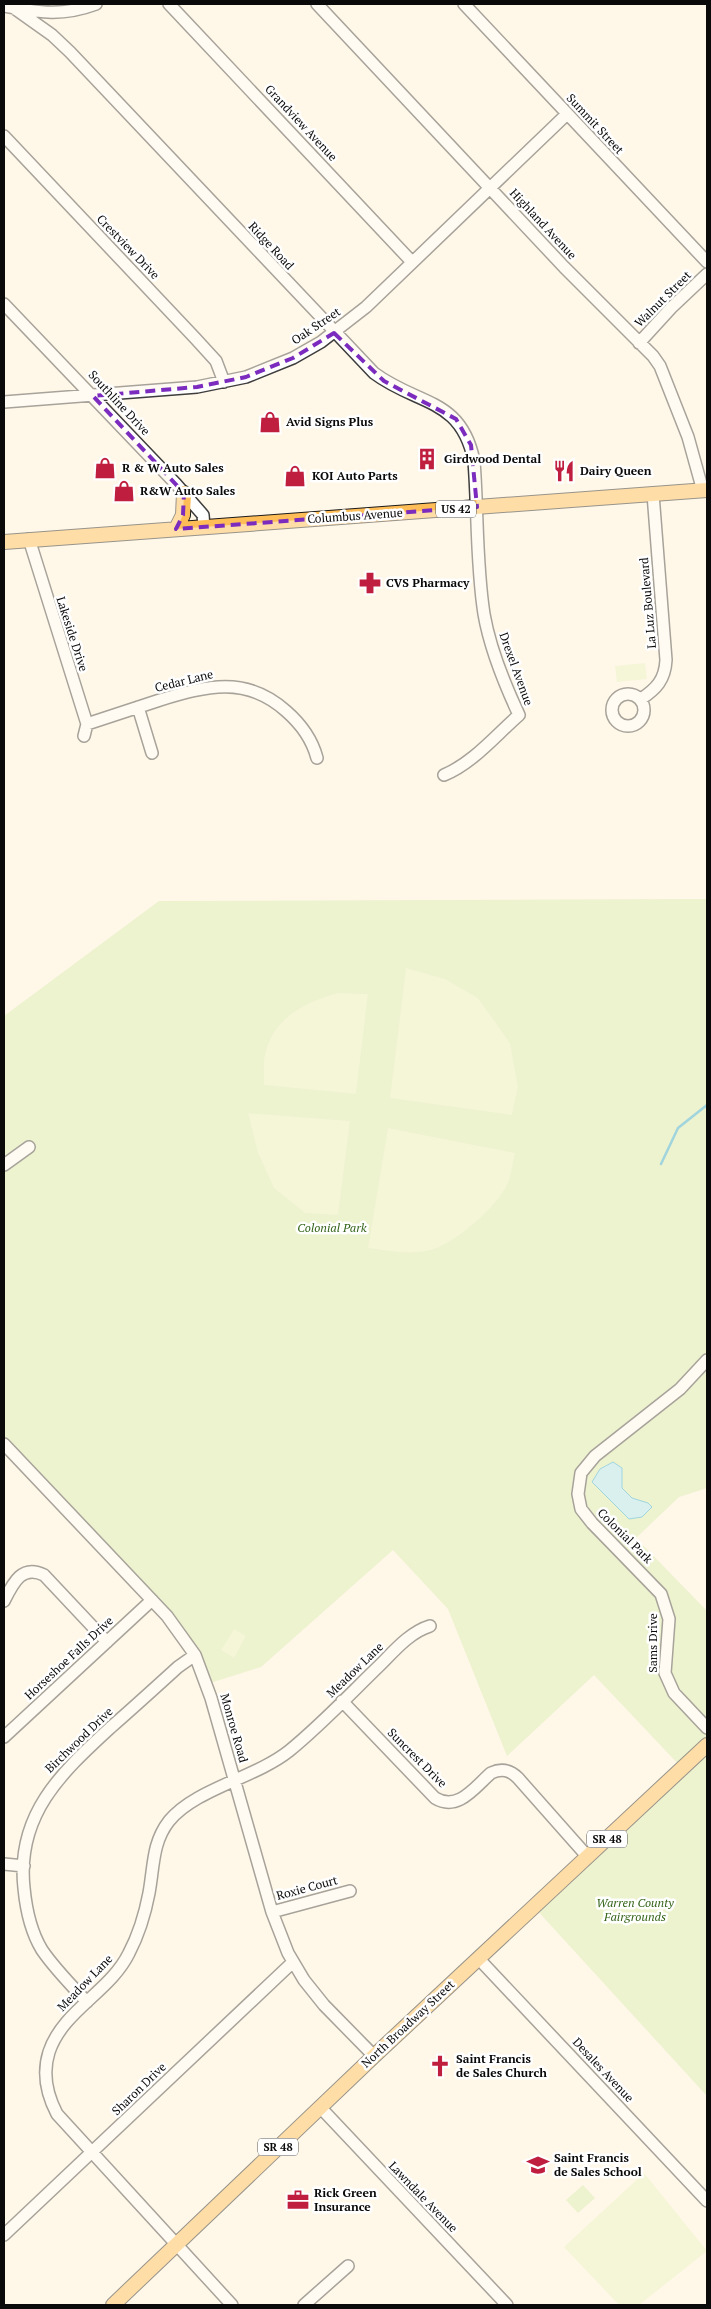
<svg xmlns="http://www.w3.org/2000/svg" width="711" height="2309" viewBox="0 0 711 2309" font-family="'PT Serif',serif">
<rect width="100%" height="100%" fill="#fff7e8"/>
<path fill="#d7eab1" d="M707 899V1488L679 1497 636 1538 707 1611V2096L534 1907 682 1768 594 1675 507 1756 448 1609 393 1550 261 1667 207 1684 195 1655 4 1444V1016L159 901Z
M583 2185 595 2198 578 2213 566 2200Z"/>
<path fill="#e8f1c3" d="M645 663 647 679 617 682 615 666Z
M406 968 445 979 478 998 510 1043 518 1087 512 1115 390 1098Z
M337 993 368 994 356 1094 264 1085C264 1075 263 1063 265 1054 274 1017 304 1003 337 993Z
M248 1113 350 1121 338 1215 305 1213 274 1188 258 1153Z
M388 1128 515 1153C513 1162 512 1171 509 1180 501 1204 458 1241 434 1249 413 1256 389 1251 368 1248Z
M234 1629 246 1636 234 1658 221 1650Z
M644 2173 707 2251 639 2305H619L564 2247Z"/>
<path fill="#aae7f9" stroke="#2eaad3" d="M613 1462 622 1468V1488L632 1498 648 1503 652 1507 642 1517 629 1519 592 1482 600 1469Z"/>
<g fill="none" stroke-linecap="round" stroke-linejoin="round">
<path stroke="#2eaad3" stroke-width="2.5" d="M661 1164 678 1128 707 1105"/>
<g stroke="#3d3d3d" stroke-width="14">
<path id="minor" d="M169 4 412 262
M317 4 564 267 653 356 660 366 688 437 703 491
M464 4 707 262
M4 6C38 12 61 17 96 4
M14 8 52 35 70 52 374 373C418 406 461 397 474 461 478 512 476 563 484 614 490 649 504 683 519 715 495 736 473 763 444 775
M4 136 195 338 216 361 224 382
M4 304 176 484 203 515 204 527
M639 343 671 308 707 274
M4 402 197 387 246 377 293 358 321 342 366 307 567 114
M29 539 87 724 84 736
M612 710a16 16 0 1 1 32 0a16 16 0 1 1-32 0Z
M641 699C656 689 665 680 666 660L653 494
M138 707 152 753
M87 724C111 716 136 708 160 700 206 686 246 675 286 711 301 724 312 739 317 758
M4 1165 29 1147
M707 1360 680 1389 595 1456 581 1473 578 1494 581 1509 592 1523 661 1594 669 1619 665 1673 674 1693 707 1728
M4 1444 167 1616 195 1655 211 1698 272 1912 288 1953 304 1980 324 2005 374 2056
M4 1601C13 1583 22 1564 44 1575L107 1642
M342 1701 435 1798C458 1812 475 1787 491 1773 502 1768 510 1770 518 1778L587 1856
M4 1737 152 1600
M4 1864 24 1866
M272 1912 350 1891
M478 1958 707 2201
M87 2002C71 1985 55 1969 42 1950 31 1932 26 1909 24 1888 16 1815 61 1773 110 1728 133 1708 156 1687 178 1667L195 1655
M320 2107 507 2305
M4 2235 293 1962
M232 2305 57 2114C47 2095 42 2074 49 2052 63 2010 110 1992 129 1953 139 1934 145 1914 149 1893 154 1866 152 1843 169 1821 195 1789 255 1778 289 1751 321 1725 350 1694 380 1665 394 1651 410 1632 430 1626
M304 2305 348 2266"/>
</g>
<g stroke="#1b1b1b" stroke-width="16">
<path id="major" d="M176 529 183 515 184 493
M4 542 707 490
M113 2305 374 2056 707 1745"/>
</g>
<use href="#minor" stroke="#fff" stroke-width="11"/>
<use href="#major" stroke="#ffbd58" stroke-width="14"/>
</g>
<path d="M0 0H711V2309H0ZM334 333 384 381 456 419 471 445 477 507 176 529 183 515 184 493 93 396 197 387 246 377 293 358Z" fill="#fff7e8" fill-opacity=".55" fill-rule="evenodd"/>
<path fill="none" stroke="#7b2cbf" stroke-width="4" stroke-dasharray="10 6" stroke-linejoin="round" d="M334 333 384 381 456 419 471 445 477 507 176 529 183 515 184 493 93 396 197 387 246 377 293 358Z"/>
<defs>
<g id="shop-bare" transform="scale(1.725)"><path d="M-5-2.5h2.3a2.7 3.5 0 0 1 5.4 0H5L5.5 6h-11ZM-1.5-2.5h3a1.5 2.3 0 0 0-3 0Z" fill="#bf1e3e" stroke="#fff" stroke-width="2.5" paint-order="stroke"/></g>
<g id="building-bare" transform="scale(1.725)"><path d="M-4-6H4V6H1V3H-1V6H-4ZM-2.5-4.3h1.7v1.8h-1.7ZM.8-4.3h1.7v1.8H.8ZM-2.5-1h1.7V.8h-1.7ZM.8-1h1.7V.8H.8Z" fill="#bf1e3e" stroke="#fff" stroke-width="2.5" paint-order="stroke"/></g>
<g id="restaurant-bare" transform="scale(1.725)"><path d="M-5-6h1v4h1v-4h1v4h1v-4h1v5L-1.5 .5V6h-2V.5L-5-1ZM5-6V6H3V1.5H1.5Q1.5-4 5-6Z" fill="#bf1e3e" stroke="#fff" stroke-width="2.5" paint-order="stroke"/></g>
<g id="pharmacy-bare" transform="scale(1.725)"><path d="M-2-6h4v4h4v4h-4v4h-4v-4h-4v-4h4Z" fill="#bf1e3e" stroke="#fff" stroke-width="2.5" paint-order="stroke"/></g>
<g id="church-bare" transform="scale(1.725)"><path d="M-1.2-6h2.4v3.5h3.3v2.4h-3.3V6h-2.4V-.1h-3.3v-2.4h3.3Z" fill="#bf1e3e" stroke="#fff" stroke-width="2.5" paint-order="stroke"/></g>
<g id="school-bare" transform="scale(1.725)"><path d="M0-5L7-2L0 1L-7-2ZM-4 1L0 2.5L4 1V4Q0 6-4 4Z" fill="#bf1e3e" stroke="#fff" stroke-width="2.5" paint-order="stroke"/></g>
<g id="office-bare" transform="scale(1.725)"><path d="M-6-3h4V-5.5h4V-3h4V5H-6ZM-1-4.5V-3h2v-1.5ZM-6 0V1H6V0Z" fill="#bf1e3e" stroke="#fff" stroke-width="2.5" paint-order="stroke"/></g>
</defs>
<g fill-rule="evenodd">
<use href="#shop-bare" x="270" y="422"/>
<use href="#building-bare" x="427" y="459"/>
<use href="#shop-bare" x="105" y="468"/>
<use href="#restaurant-bare" x="564" y="471"/>
<use href="#shop-bare" x="295" y="476"/>
<use href="#shop-bare" x="124" y="491"/>
<use href="#pharmacy-bare" x="370" y="583"/>
<use href="#church-bare" x="440" y="2066"/>
<use href="#school-bare" x="538" y="2165"/>
<use href="#office-bare" x="298" y="2200"/>
</g>
<g text-anchor="middle" stroke-width="5" stroke-linejoin="round" paint-order="stroke">
<g fill="#fff" stroke="#545454" stroke-width="1">
<rect x="436" y="500.5" width="40" height="17" rx="4"/>
<rect x="587" y="1830.5" width="40" height="17" rx="4"/>
<rect x="258" y="2138.5" width="40" height="17" rx="4"/>
</g>
<g font-size="11" font-weight="bold" fill="#0a0a0a">
<text x="456" y="513">US 42</text>
<text x="607" y="1843">SR 48</text>
<text x="278" y="2151">SR 48</text>
</g>
<g font-size="12" fill="#0a0a0a" stroke="#fff">
<text transform="translate(301 123) rotate(47)" y="4">Grandview Avenue</text>
<text transform="translate(595 124) rotate(47)" y="4">Summit Street</text>
<text transform="translate(543 224) rotate(47)" y="4">Highland Avenue</text>
<text transform="translate(271 246) rotate(47)" y="4">Ridge Road</text>
<text transform="translate(128 247) rotate(46)" y="4">Crestview Drive</text>
<text transform="translate(663 299) rotate(-45)" y="4">Walnut Street</text>
<text transform="translate(316 326) rotate(-34)" y="4">Oak Street</text>
<text transform="translate(119 403) rotate(47)" y="4">Southline Drive</text>
<text transform="translate(355 516) rotate(-4)" y="4">Columbus Avenue</text>
<text transform="translate(648 603) rotate(-95)" y="4">La Luz Boulevard</text>
<text transform="translate(72 634) rotate(72)" y="4">Lakeside Drive</text>
<text transform="translate(516 669) rotate(70)" y="4">Drexel Avenue</text>
<text transform="translate(184 681) rotate(-14)" y="4">Cedar Lane</text>
<text transform="translate(625 1536) rotate(45)" y="4">Colonial Park</text>
<text transform="translate(653 1643) rotate(-90)" y="4">Sams Drive</text>
<text transform="translate(69 1658) rotate(-43)" y="4">Horseshoe Falls Drive</text>
<text transform="translate(355 1670) rotate(-44)" y="4">Meadow Lane</text>
<text transform="translate(234 1728) rotate(74)" y="4">Monroe Road</text>
<text transform="translate(79 1740) rotate(-44)" y="4">Birchwood Drive</text>
<text transform="translate(417 1758) rotate(45)" y="4">Suncrest Drive</text>
<text transform="translate(307 1888) rotate(-15)" y="4">Roxie Court</text>
<text transform="translate(85 1983) rotate(-46)" y="4">Meadow Lane</text>
<text transform="translate(408 2024) rotate(-43)" y="4">North Broadway Street</text>
<text transform="translate(603 2070) rotate(47)" y="4">Desales Avenue</text>
<text transform="translate(139 2089) rotate(-44)" y="4">Sharon Drive</text>
<text transform="translate(423 2197) rotate(46)" y="4">Lawndale Avenue</text>
</g>
<g font-size="12" font-weight="bold" fill="#0a0a0a" stroke="#fff" text-anchor="start">
<text x="286" y="426">Avid Signs Plus</text>
<text x="444" y="463">Girdwood Dental</text>
<text x="122" y="472">R &amp; W Auto Sales</text>
<text x="580" y="475">Dairy Queen</text>
<text x="312" y="480">KOI Auto Parts</text>
<text x="140" y="495">R&amp;W Auto Sales</text>
<text x="386" y="587">CVS Pharmacy</text>
<text x="456" y="2063">Saint Francis<tspan x="456" dy="14">de Sales Church</tspan></text>
<text x="554" y="2162">Saint Francis<tspan x="554" dy="14">de Sales School</tspan></text>
<text x="314" y="2197">Rick Green<tspan x="314" dy="14">Insurance</tspan></text>
</g>
<g font-size="12" font-style="italic" fill="#346419" stroke="#fff">
<text x="332" y="1232">Colonial Park</text>
<text x="635" y="1907">Warren County<tspan x="635" dy="14">Fairgrounds</tspan></text>
</g>
</g>
<rect width="711" height="2309" fill="none" stroke="#0a0a0a" stroke-width="10"/>
</svg>
